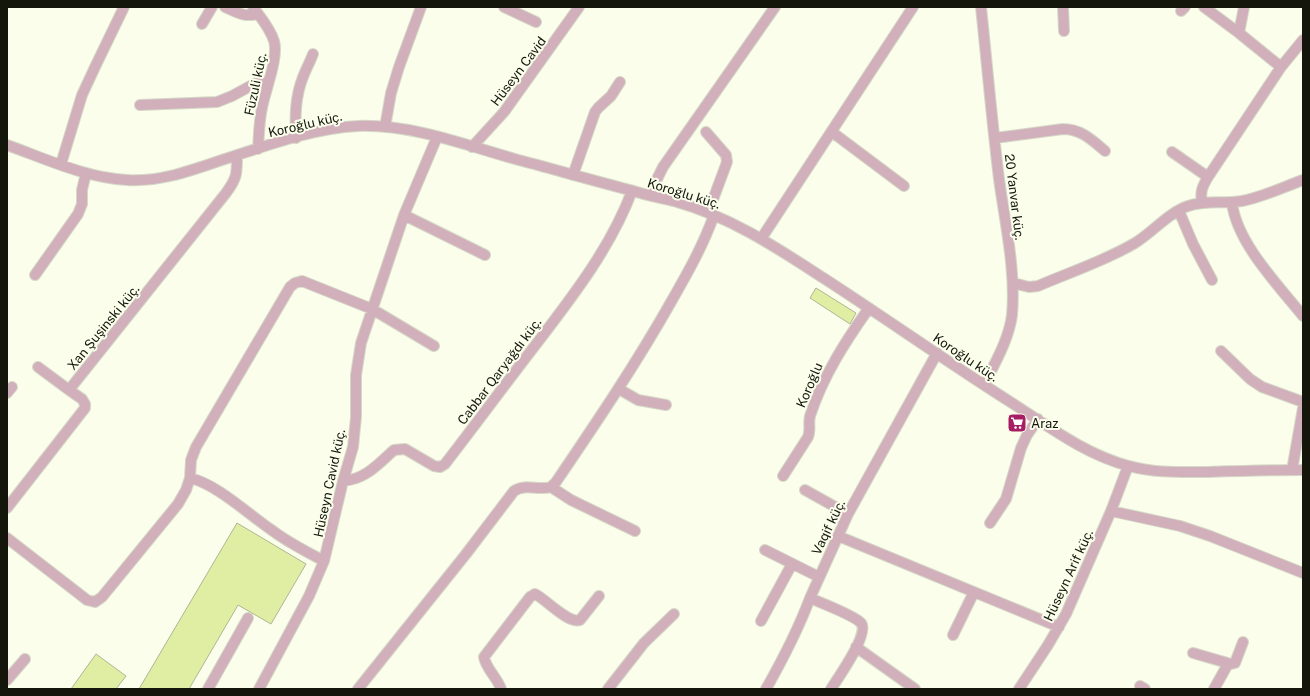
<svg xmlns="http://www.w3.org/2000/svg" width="1310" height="696" viewBox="0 0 1310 696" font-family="'Public Sans',sans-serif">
<rect width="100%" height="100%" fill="#fafeeb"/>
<path fill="#e0eea4" stroke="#afb596" d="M816 288 856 313 850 324 810 298Z
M237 523 306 564 271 624 238 605 189 689H139Z
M96 654 126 676 116 689H71Z"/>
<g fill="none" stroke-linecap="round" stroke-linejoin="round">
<g stroke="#d5d9c7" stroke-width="12">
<path id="minor" d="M225 7C238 13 244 17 258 14
M253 7C261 18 270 28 274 41 279 57 265 91 262 108 259 121 259 135 258 149
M504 7 536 22
M981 7C987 64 992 122 999 179 1005 223 1016 270 1012 315 1009 339 995 363 984 385
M1063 7 1064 31
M1204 7 1239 33 1281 67
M1181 11 1185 7
M202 24 212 7
M1239 33 1244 7
M140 105 217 102 232 96 256 83 268 82
M385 127 391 93 399 67 421 7
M706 132 726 155 727 162 708 213
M832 132 904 186
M296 138C295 117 295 97 303 77 306 69 310 62 313 54
M995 138 1063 129C1081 129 1092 140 1105 151
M7 145C46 159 86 178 127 180 158 182 187 172 216 162 260 148 312 128 358 126 411 124 465 145 515 159 553 169 591 180 630 190 645 195 661 198 677 202 733 218 777 248 825 279 888 320 949 363 1012 403 1048 426 1086 455 1129 466 1154 473 1179 472 1205 472 1238 471 1270 470 1303 470
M472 147 504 112 579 7
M1172 152 1208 177
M61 164 82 95 95 67 124 7
M573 175 595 112 598 108 611 96 620 82
M650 195 657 179 663 167 775 7
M1202 203C1200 192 1202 187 1208 177L1281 67 1303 40
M1232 203C1237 243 1278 285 1303 316
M1179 211 1193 244 1212 280
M404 215 485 255
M761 239 913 7
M35 275 78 214 82 204V190L86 173
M1013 283 1029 287 1038 286C1070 272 1105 261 1135 243 1153 232 1168 213 1188 206 1205 200 1225 204 1242 201 1263 197 1283 187 1303 180
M1221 351 1250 379 1262 387 1303 402
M38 367 69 390
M619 389 638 400 666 405
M7 393 12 387
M1292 470 1303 408
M783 476 808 437C811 430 808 423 810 416 823 376 845 342 869 308
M190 478C217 484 249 515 273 531 289 543 307 552 324 561
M343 481C366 479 377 465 394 450L405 449 434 466 440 467 445 464C476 424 506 383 537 343 573 296 611 247 632 191
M551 487 556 482C596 423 636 364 671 302 687 274 703 246 714 215
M805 490 848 514
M7 508 85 408V404L82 399 69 390 226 193C237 178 237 174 237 156
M1111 511 1180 526 1210 536 1303 573
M990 523 1006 499 1021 448 1027 435 1038 419
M838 536 1059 627
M7 538 87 600 95 602 102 597 178 504 186 490 190 478 191 460 196 447 290 287 295 283 302 281 372 309 434 346
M765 550 819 577
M761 621 792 564
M953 635 974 592
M856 647 915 689
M1193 653 1231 664 1235 663 1243 642
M7 680 25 659
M1140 686 1145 689
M208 689 248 618
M259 689 309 596 324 561 343 481 353 447 356 417V375L361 343 404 215 437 137
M358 689 466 554 514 491C526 483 538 491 551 487L571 500 635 531
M501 689C497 677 486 669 484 657L530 597 535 594C547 600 568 624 580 620L599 596
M608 689 644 643 674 614
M766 689C783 659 798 630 810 598
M831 689C838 678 870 633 861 623 854 615 821 603 810 598L848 514 937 353
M1019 689 1048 645 1066 614 1111 511 1128 466
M1214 689 1228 664"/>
</g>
<use href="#minor" stroke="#d2b0bb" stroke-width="10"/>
</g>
<defs>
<g id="supermarket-square" transform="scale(1)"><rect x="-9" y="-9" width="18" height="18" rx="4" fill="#a81e64" stroke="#fafeeb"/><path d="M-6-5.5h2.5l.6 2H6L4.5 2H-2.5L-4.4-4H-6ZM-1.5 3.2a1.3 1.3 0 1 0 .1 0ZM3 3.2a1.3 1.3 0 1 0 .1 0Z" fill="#fff"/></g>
</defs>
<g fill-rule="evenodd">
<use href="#supermarket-square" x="1017" y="423"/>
</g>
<g text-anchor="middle" stroke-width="4" stroke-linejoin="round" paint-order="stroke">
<g font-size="13" fill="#14160b" stroke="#fafeeb">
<text transform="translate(518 71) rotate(-53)" y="5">Hüseyn Cavid</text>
<text transform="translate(255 84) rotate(-78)" y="5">Füzuli küç.</text>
<text transform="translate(305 124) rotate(-13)" y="5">Koroğlu küç.</text>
<text transform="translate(684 193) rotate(17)" y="5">Koroğlu küç.</text>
<text transform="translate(1015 197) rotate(83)" y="5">20 Yanvar küç.</text>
<text transform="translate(103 327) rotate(-51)" y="5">Xan Şuşinski küç.</text>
<text transform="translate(966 357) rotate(34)" y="5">Koroğlu küç.</text>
<text transform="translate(499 371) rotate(-53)" y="5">Cabbar Qaryağdı küç.</text>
<text transform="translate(809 385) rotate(-67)" y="5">Koroğlu</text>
<text transform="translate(329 483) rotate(-78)" y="5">Hüseyn Cavid küç.</text>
<text transform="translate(828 527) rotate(-64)" y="5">Vaqif küç.</text>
<text transform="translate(1068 575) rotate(-65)" y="5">Hüseyn Arif küç.</text>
</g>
<g font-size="13" fill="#14160b" stroke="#fafeeb" text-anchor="start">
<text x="1031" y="428">Araz</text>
</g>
</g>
<rect width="1310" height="696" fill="none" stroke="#14160b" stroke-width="16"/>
</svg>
